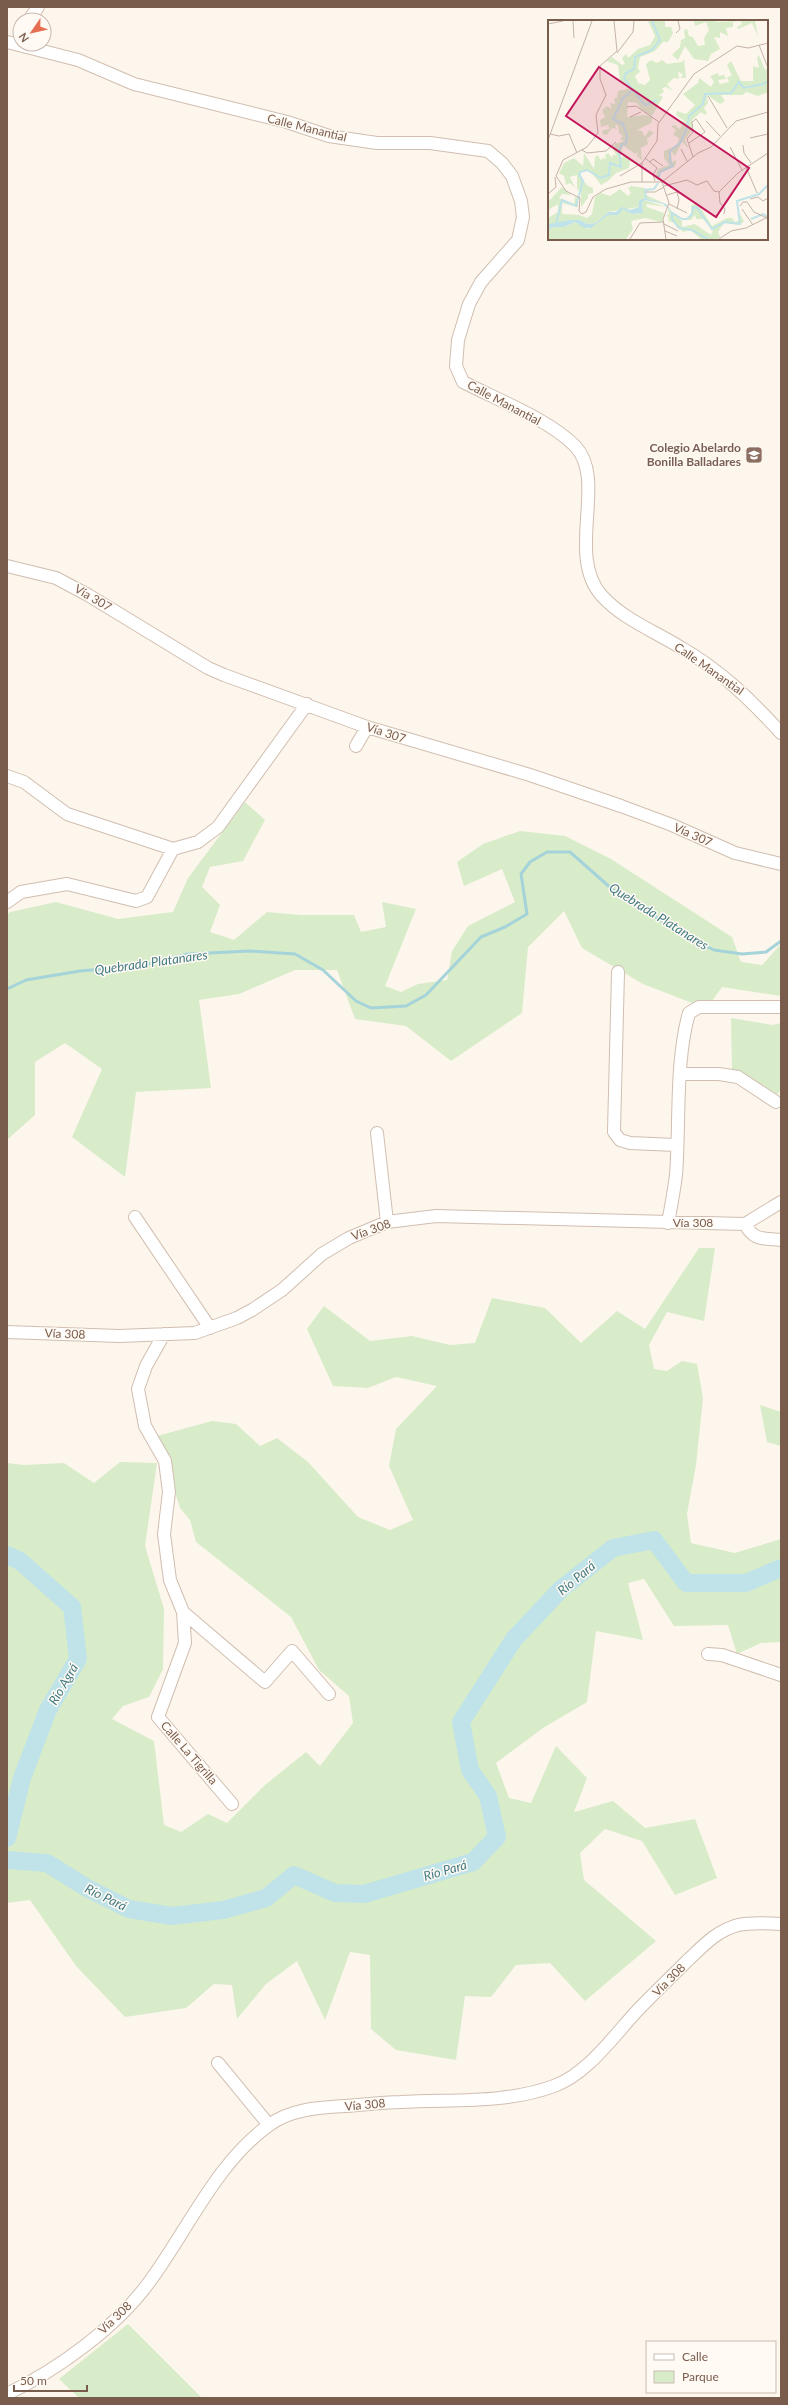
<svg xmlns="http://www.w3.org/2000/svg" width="788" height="2405" viewBox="0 0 788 2405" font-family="Lato,sans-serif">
<rect width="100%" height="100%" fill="#fdf6ec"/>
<path fill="#d8ecc9" d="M245 802 265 820 243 861 210 867 202 887 220 905 210 932 234 940 267 912 301 915H354L361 932 386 927 382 902 416 909 385 986 401 992 418 984 447 980 452 951 468 926 515 902 502 869 464 886 457 862 483 844 520 831 565 836 611 859 732 937 741 962 762 965 781 944V996L722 987 712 1001 692 1003 643 984 582 948 564 911 528 947 522 1013 451 1061 406 1026 355 1019 337 970H295L239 994 199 1000 211 1088 136 1092 125 1177 72 1137 102 1069 65 1043 35 1062V1115L8 1139 7 915 10 912 56 902 118 919 173 912 188 878Z
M731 1018 773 1025 781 1023V1089L776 1096 732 1070Z
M699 1248H715L704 1321 667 1312 649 1345 654 1369 667 1371 682 1361 697 1364 703 1398 696 1465 687 1514 691 1543 735 1553 781 1539V1642L761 1643 737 1654 728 1625 674 1626 644 1579 628 1583 643 1640 596 1631 587 1702 543 1728 496 1763 509 1798 531 1803 556 1746 587 1778 574 1812 613 1801 645 1828 695 1819 717 1878 675 1895 642 1841 605 1829 580 1853 584 1880 656 1941 585 2001 550 1963 516 1965 491 1997 465 1996 456 2060 396 2050 371 2029 370 1955 350 1952 325 2020 297 1961 266 1984 237 2019 232 1985 214 1984 186 2008 125 2017 76 1966 30 1900 7 1903V1463L24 1465 64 1463 94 1483 120 1462 157 1463 145 1546 164 1609 163 1669 149 1697 123 1706 112 1719 154 1741 164 1825 181 1832 208 1814 227 1823 265 1785 306 1752 320 1766 353 1723 349 1696 319 1670 291 1617 196 1542 190 1520 180 1508 157 1436 212 1421 236 1424 260 1446 277 1438 308 1462 358 1517 390 1530 413 1520 389 1466 396 1429 437 1386 396 1377 368 1388 333 1386 307 1329 324 1306 370 1341 412 1336 450 1345 475 1343 492 1298 545 1308 581 1343 617 1311 645 1329Z
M760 1405 781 1412V1446L767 1442Z
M128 2324 202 2398H79L59 2379Z"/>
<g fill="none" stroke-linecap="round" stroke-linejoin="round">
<path stroke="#a5d3da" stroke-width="3" d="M7 989 26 980 80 971 140 966 188 954 250 951 295 954 323 970 356 1001 371 1008 406 1006 426 995 481 937 505 927 527 914 521 874 530 862 547 852H570L612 889 689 938 714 950 742 954 766 952 781 941"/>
<path stroke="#bfe3e8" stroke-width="18" d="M7 1555 20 1561 72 1607 78 1659 48 1710 22 1778 7 1838
M7 1860 47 1863 87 1888 129 1909 172 1916 223 1910 266 1898 294 1875 335 1893 364 1894 473 1862 497 1837 488 1796 470 1770 461 1722 514 1639 561 1589 613 1548 654 1540 686 1583H746L781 1568"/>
<g stroke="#d1beb0" stroke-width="14">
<path id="minor" d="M29 20 38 7
M7 42 78 60 134 84 287 122 329 136 377 143H430L488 151 502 163 512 176 521 201 523 217 518 240 481 282 469 304 458 340 456 366 463 382C496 399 550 420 575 446 608 480 565 555 602 596 623 619 654 631 680 647 719 669 751 700 781 733
M7 566 56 578 88 595 208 668 224 675 367 727 530 775 621 806 672 825 735 853 781 864
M356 746 367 727
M7 776 24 782 67 814 173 849 198 842 218 827 307 704
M7 902 21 892 67 884 136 901 147 897 173 849
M618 972 614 1132 620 1140 630 1143 676 1145
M681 1074H719L738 1077 776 1102
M377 1133 387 1222
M135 1217 210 1328
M668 1223C671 1207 674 1191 676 1175 680 1124 675 1062 689 1013L699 1007H781
M745 1224C754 1241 763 1238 781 1240
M7 1332 119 1336 195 1333 237 1318 252 1310 282 1290 322 1254 349 1238 387 1222 436 1216 745 1224 781 1202
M164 1334 146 1366 138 1389 145 1426 165 1461 169 1492 164 1534 170 1580 183 1612 185 1643 158 1717 232 1804
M183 1612 265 1682 292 1651 329 1694
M708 1654 722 1655 781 1675
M218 2063 269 2125
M7 2394C57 2370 117 2327 150 2281 187 2231 217 2162 269 2125 295 2106 327 2108 358 2105 372 2104 387 2102 401 2102 452 2099 505 2104 554 2086 587 2074 613 2037 636 2012 652 1995 670 1978 687 1961 703 1946 716 1931 738 1925 752 1922 767 1923 781 1924"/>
</g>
<use href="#minor" stroke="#fff" stroke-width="12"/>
</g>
<defs>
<g id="university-square" transform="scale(0.9)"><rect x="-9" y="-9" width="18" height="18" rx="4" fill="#8d6e63" stroke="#fffaf3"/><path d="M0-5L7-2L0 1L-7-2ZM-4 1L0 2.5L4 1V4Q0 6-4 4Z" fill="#fff"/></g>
</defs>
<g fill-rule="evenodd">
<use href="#university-square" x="754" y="455"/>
</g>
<g text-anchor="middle" stroke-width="3" stroke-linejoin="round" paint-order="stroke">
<g font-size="12" fill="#7a5c4d" stroke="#fffaf3">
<text transform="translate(307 128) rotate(14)" y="4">Calle Manantial</text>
<text transform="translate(504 403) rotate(28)" y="4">Calle Manantial</text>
<text transform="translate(93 598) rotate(30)" y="4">Vía 307</text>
<text transform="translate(709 669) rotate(35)" y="4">Calle Manantial</text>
<text transform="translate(386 733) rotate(18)" y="4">Vía 307</text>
<text transform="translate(693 835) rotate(24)" y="4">Vía 307</text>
<text x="693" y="1227">Vía 308</text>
<text transform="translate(371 1230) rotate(-20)" y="4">Vía 308</text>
<text transform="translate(65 1334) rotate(2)" y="4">Vía 308</text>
<text transform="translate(189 1753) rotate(49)" y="4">Calle La Tigrilla</text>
<text transform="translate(669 1980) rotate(-45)" y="4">Vía 308</text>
<text transform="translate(365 2105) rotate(-5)" y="4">Vía 308</text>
<text transform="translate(115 2318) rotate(-44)" y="4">Vía 308</text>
</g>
<g font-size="12" font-weight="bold" fill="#785e54" stroke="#fffaf3" text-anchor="end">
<text x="741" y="452">Colegio Abelardo<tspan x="741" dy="14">Bonilla Balladares</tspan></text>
</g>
<g font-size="13" font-style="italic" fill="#437c86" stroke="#fffaf3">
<text transform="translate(659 916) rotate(32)" y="5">Quebrada Platanares</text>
<text transform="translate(151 962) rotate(-8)" y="5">Quebrada Platanares</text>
<text transform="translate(576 1578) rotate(-40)" y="5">Río Pará</text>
<text transform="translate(63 1684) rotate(-60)" y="5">Río Agrá</text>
<text transform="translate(445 1870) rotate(-16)" y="5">Río Pará</text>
<text transform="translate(106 1897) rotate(26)" y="5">Río Pará</text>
</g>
</g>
<g transform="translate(548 20)">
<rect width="220" height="220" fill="#fdf6ec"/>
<path d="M100 1H117V7H123L125 13 120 22H115L107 31 92 37 90 48 92 52 87 56 90 63 97 65 102 60 98 44 103 40 109 43 114 40 119 44 134 42 136 39 138 58H133L135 54 130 52 131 59 126 58 119 64 125 71 118 67 114 68 116 72 111 75 115 77 104 96 94 91 89 83 80 82 79 97 97 95 105 97 103 103 89 110 94 111 97 117 101 110 106 113 99 119 100 124 93 128 94 140 89 136 90 132 87 134 76 126 74 128 73 137 82 136 80 138 82 141 81 148 68 153 60 161 53 165 42 151H32L33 158 40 166 45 168V173L40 174V178L33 187V172L29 169V155L22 157 27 168 22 163 18 165 16 156 11 153 16 143 26 138 35 146 36 133 46 149 47 137 50 135 53 141 54 138 58 139 57 135 60 133 64 138 65 134 69 136 65 130 67 124 76 121 72 119 75 116 71 113 70 105H67L69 109 64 108 59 115 54 114 55 110 62 109 60 105 53 107 52 100 57 97 54 90 59 86 64 89 62 83 67 84 66 78H69L70 71 83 68 72 61 70 45 58 41 64 37 74 45 77 44 74 38 78 34 80 38 90 29 102 25 107 16ZM146 1H167L169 2 191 1 185 2V7L178 8 180 16 172 12V18L166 17 172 29 163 34 160 41 146 39 137 26 130 40 124 35 132 27 133 20 137 18 136 10 139 9 141 16 145 17 150 26 157 25 156 18 161 10 158 2 147 6ZM192 1H207L210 16 204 3 190 9 189 7 194 4ZM211 35 217 50 220 49V72L210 76 198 72 195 75H173L177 81 172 84 159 75 160 83 156 88 159 93 157 95 153 92 144 100V110L137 120 141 129 134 122 127 136 123 131 124 142 128 140V145L110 154V159H107L110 149 121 145 116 138V131L129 125 131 118 125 115 128 110 123 106 127 105 131 109 134 106 130 100 138 102 128 95 129 91 138 94 147 85 135 74 150 63 151 58 163 67 166 62 162 56 170 53 171 56 176 55 178 59 170 60 172 64 181 62 179 57 184 56 179 45 183 41 193 61H205V46L211 48 209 38ZM83 166 97 168V174L100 176 120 185 96 178 91 187 60 192 48 203 39 204 32 200H22L0 205V198L10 192V184L0 190V182L14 167 23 175 14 174 11 178 26 185 27 177 30 178V187L14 183V194L31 195 39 198 44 194 47 177 53 173 62 176 72 169 80 176 83 173 80 168ZM97 180 118 187 98 184 99 187 116 193 114 202 97 198 83 201 85 209 78 219H0V210L5 207H16L27 202 41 209 60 195H70L75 189 84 194 95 193 94 183ZM146 184 152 187 164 206 179 198H184L187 202 191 200V193L196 201 192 205 176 203 170 212 172 217 170 219H153L142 210 135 212 126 203 120 201 121 198 118 195H121L120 189 134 201V207L147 204 163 215 165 210 155 199H148L147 195 143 200H138L144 194 143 186Z" fill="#d8ecc9"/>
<path d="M96 178 118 184 126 194 115 184 97 180 94 183 95 193 84 194 75 189 70 195H60L43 208H36L27 202 16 207H5L0 210 1 204 22 200H32L39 204 48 203 60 192H68L74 187 82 190 91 187V181Z" fill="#bfe3e8"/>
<path fill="none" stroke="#bfe3e8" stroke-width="2" d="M104 1 112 20 104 30 87 37 86 49 78 53 76 58 95 83 98 85 109 80M110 160 112 152 125 146 122 142V131L132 123 139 108 141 96 155 84 157 74 183 73 191 62 196 68 215 64 220 61M98 178 97 170 106 169 110 163M123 192 134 199H139L144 194 145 187 149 188 164 209 177 202 192 204 189 181 211 174 220 165M124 194V199L131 208 144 210 160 219M203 199 215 194 220 197M8 204 14 180 28 186 35 161 31 154 32 152 39 150 53 158 61 155 62 143 73 147 71 131 74 124H78L79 116 75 104 65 99 75 78 85 70"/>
<path fill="none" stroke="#c5b3a7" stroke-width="1" d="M25 1 26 18M0 4 15 1M128 13 132 9 130 1M211 25 220 48M69 33 85 12 86 1M160 76 179 108M79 87 88 86 111 102M82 97 93 92M158 101 172 116M2 114 11 116 21 114 29 133M202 118 220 114M0 120 44 1M141 123 157 112 148 99 144 102 145 112 139 119 145 137M195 125 196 133 203 143M182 127 194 150M133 129 139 141M34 130 39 133 58 131 68 122M97 138 109 148 105 155 107 161M102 142 105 139 115 146M198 147 209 173M8 156 15 140 39 127 50 113 48 95 58 75 52 59V46L69 31 66 1M8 156 18 171 32 178 31 191 34 194 38 192 45 177 58 169 83 162H114L121 183 115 199 118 219M72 156 94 143M94 162V143L109 121 110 104 146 54 189 26 200 28 220 23M114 162 150 133 163 127 188 101 220 92M116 166 139 160 149 165 159 161 166 171 171 172 190 153 220 133M98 172H107L116 167M171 172 172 183 177 189 176 194M0 174 8 167 7 157M119 175 129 172 131 180 129 189M202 179 210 177 215 181 220 178M121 184 139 193M192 186 195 182H199L206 192 219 198M194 189 205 205M116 204 130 211M117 211 129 216M82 219 92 203 115 202M171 219 183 211 198 208 220 197"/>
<path fill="#c2185b" fill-opacity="0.15" stroke="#c2185b" stroke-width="2" d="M51 47 201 148 168 197 18 96Z"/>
<rect width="220" height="220" fill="none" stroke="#7a5c4d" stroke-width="2"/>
</g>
<rect width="788" height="2405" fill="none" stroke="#7a5c4d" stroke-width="16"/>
<rect x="646" y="2341" width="130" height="52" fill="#fffaf3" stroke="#cabbb1"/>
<rect x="654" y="2354" width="20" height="6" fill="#ffffff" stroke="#cabbb1"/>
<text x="682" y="2361" font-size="12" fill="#7a5c4d">Calle</text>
<rect x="654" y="2371" width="20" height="12" fill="#d8ecc9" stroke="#cabbb1"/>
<text x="682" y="2381" font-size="12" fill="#7a5c4d">Parque</text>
<g transform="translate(32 32) rotate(236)"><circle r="19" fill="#fffaf3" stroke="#cabbb1"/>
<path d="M0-3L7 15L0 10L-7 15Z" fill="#e76f51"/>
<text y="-6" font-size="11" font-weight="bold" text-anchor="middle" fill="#7a5c4d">N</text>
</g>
<path d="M14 2385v6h73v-6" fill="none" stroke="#7a5c4d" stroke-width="2"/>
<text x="20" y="2385" font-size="12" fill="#7a5c4d" stroke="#fffaf3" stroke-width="3" paint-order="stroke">50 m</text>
</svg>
